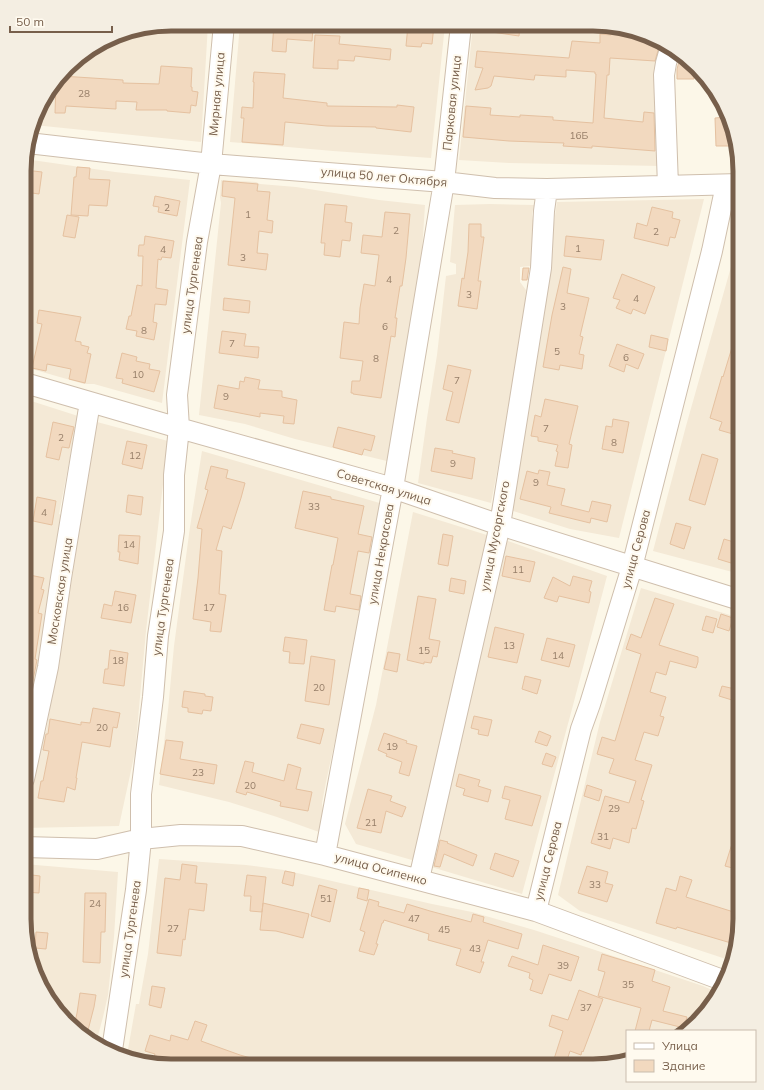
<svg xmlns="http://www.w3.org/2000/svg" width="764" height="1090" viewBox="0 0 764 1090" font-family="Mulish,sans-serif">
<rect width="100%" height="100%" fill="#fcf7e8"/>
<path fill="#f4e9d6" d="M171 24H208L201 142 34 125 44 98 74 60 124 32Z
M240 24 445 25 431 158 333 151 230 142Z
M473 25H612L665 47 660 166 509 163 459 160Z
M25 159 115 172 190 180 162 403 151 400 94 384H84L25 367Z
M221 180 256 182 260 184 296 187 379 200 425 205 422 251 405 372 391 462 295 439 245 424 199 415 221 203 220 197Z
M704 199 619 538 570 529 510 510 540 320 557 202Z
M490 204 534 205 532 214 534 227 531 266 520 267V282L526 290 524 322 515 379 491 503 418 483 427 418 437 355 446 276 456 274V264L450 262 455 205Z
M740 235V574L653 551 686 426Z
M25 399 78 416 59 514 61 515 56 542 57 551 24 758Z
M97 422 168 441 146 631 135 752 119 826 24 828 34 771H36L45 732H46L75 552Z
M202 451 383 504 350 671 326 782 322 803 323 815 319 832 277 817 229 802 159 785 168 710 174 646 190 527Z
M413 512 490 536 419 862 356 844 345 824 376 705Z
M502 539 607 576 572 709 522 894 428 866Z
M641 588 740 618V925L729 960 580 911 558 895 600 722Z
M159 859 246 865 284 870 432 904 472 912 534 930 589 948 703 986 719 993 715 1001 687 1031H627V1058L593 1066 152 1065 127 1055 136 1004H139L148 954Z
M24 864 118 872 114 937 108 995 103 1017 96 1043 89 1041 60 1016 39 984 24 919Z"/>
<path fill="#f2d9bf" stroke="#e5c1a0" d="M274 24 313 27 312 41 287 39 286 52 272 51Z
M408 25H434L432 44 422 43 421 47 406 46Z
M486 25H520L519 36 485 31Z
M611 30 625 31 653 42 652 46 659 47 655 61 610 58 609 75H607L604 118 643 122 644 112 654 113 655 151 592 146V148L563 146 564 143 509 141 463 137 466 106 491 108 490 115 520 117V115L553 117V120L593 123 596 74H595V72L566 70V77L535 75 534 80 494 76 491 86 488 88 475 90 483 68 475 67 477 51 569 58 572 41 600 43V34L611 35Z
M315 35 340 36 339 44 391 49 390 60 355 56 354 61 338 60V69L313 68Z
M681 54 693 68 694 79H677V69Z
M161 66 192 68 191 87H192V91L198 92 196 106 191 105 190 113 167 111V110H136L137 102 116 101V109L66 106 65 113H55L56 83 61 76 123 80V83L159 84Z
M254 72 285 74 283 98 327 103V106L397 107V105L414 107 411 132 376 128V127L327 126 285 122 283 145 242 142 244 118H241L242 107 253 108 254 82H253Z
M727 117 734 146H716L715 118Z
M77 167 90 168 89 179 110 180 107 206 89 205 88 216 71 215 74 177H76Z
M25 170 42 172 39 194 25 192Z
M223 181 258 184 257 191 270 192 267 220 273 221 272 233 259 231 257 253 268 254 266 270 228 265 235 198 222 196Z
M155 196 180 201 177 216 158 212 159 207 153 206Z
M325 204 347 206 345 222 352 223 350 241 342 240 340 257 324 255 325 243H321Z
M652 207 673 212 672 218 680 220 675 238 670 237 668 246 634 238 637 223 647 226Z
M385 212 410 214 406 258 402 286H400L395 318H397L395 337 391 336 381 398 353 394V393H351L352 381H360L363 361 340 358 344 322 359 324 360 308 364 284 375 286 379 255 361 253 363 235 382 237Z
M67 215 79 217 75 238 63 236Z
M469 224H481V237H484L478 281H481L477 309 458 306 462 278 464 279 468 252Z
M145 236 174 241 171 258 162 257 161 260 158 259 156 288 168 290 166 305 155 304 153 322 157 323 154 340 136 336 137 331 126 329 129 316H131L137 285 142 286 143 256H138L139 245H144Z
M566 236 604 240 601 260 564 256Z
M563 267 571 269 567 293 589 298 580 336 583 337 579 354 584 355 582 369 560 365 559 370 543 367 552 315Z
M523 268H529L527 280H522Z
M622 274 655 287 645 314 633 309 631 314 616 308 620 300 613 298Z
M224 298 250 301 249 313 223 310Z
M39 310 81 317 75 341 81 342V345L89 347 87 353 91 354 85 383 69 379 71 369 47 364 46 371 32 368 42 324 37 323Z
M222 331 246 334 244 346 259 347 258 358 219 353Z
M737 331H740V436L719 430 722 422 710 418 722 376 723 377Z
M651 335 668 339 666 351 649 347Z
M617 344 644 354 638 369 626 364 624 372 609 366Z
M122 353 137 357 136 361 150 364 149 369 160 371 154 392 122 383 123 379 116 378Z
M448 365 471 370 459 423 446 420 453 392 443 389Z
M245 377 260 380 258 389 282 391V397L297 400 294 424 283 423 284 416 260 413V417L214 408 218 385 239 389 240 381 244 382Z
M545 399 578 406 569 444 572 445 568 468 555 466 558 452 556 451 558 445 538 441V437L531 436 535 415 541 417Z
M613 419 629 422 623 453 602 449 606 426 612 427Z
M53 422 74 427 69 448 62 447 59 460 46 457Z
M338 427 375 436 371 451 364 449 362 455 333 447Z
M127 441 147 445 142 469 122 464Z
M435 448 453 451 452 453 475 458 472 479 431 471Z
M702 454 718 459 705 505 689 500Z
M211 466 228 470 226 478 245 483 241 498 231 529 223 526 216 550 222 551 219 594 226 595 221 632 210 631 211 622 193 619 198 578 202 529 197 528 208 490 205 489Z
M539 470 550 472 547 485 565 489 561 505 589 512 592 501 611 505 607 522 591 518 590 523 549 513 551 507 520 499 527 471 538 474Z
M303 491 331 497V499L364 506 358 534 372 537 369 553 358 551 350 594 361 596 359 610 336 606 335 612 324 610 332 565H333L338 538 295 528Z
M128 495 143 497 141 515 126 512Z
M37 497 56 501 52 525 33 521Z
M676 523 691 527 684 549 670 544Z
M443 534 453 536 448 566 438 564Z
M119 535 140 536 138 564 119 560 120 552H118Z
M724 539 737 543 731 563 718 559Z
M506 556 535 562 530 582 502 576Z
M25 574 44 578 41 589 44 590 38 613 42 614 35 659 37 660 32 685 24 684Z
M573 576 592 581 589 591 591 592 589 603 559 596 557 602 544 598 553 577 570 586Z
M451 578 466 581 464 594 449 591Z
M115 591 136 595 131 623 101 618 104 604 112 606Z
M418 596 436 599 429 639 440 641 437 657 433 656 431 663 424 662V664L407 660Z
M655 598 674 604 659 645 698 657V662L696 668 670 661 666 675 656 672 650 692 666 697 660 716 664 717 658 736 644 732 635 760 652 765 641 800 644 801 636 829 632 828 629 843 613 838 610 849 591 843 605 796 629 803 636 781 609 773 614 759 597 754 602 737 615 741 641 654 626 649 631 634 641 638Z
M721 614 733 618 729 631 717 627Z
M706 616 717 619 713 633 702 630Z
M495 627 524 634 517 663 488 657Z
M285 637 307 640 304 664 289 663 290 652 283 651Z
M547 638 575 645 569 667 541 660Z
M110 650 128 653 124 686 103 683 105 669H108Z
M388 652 400 654 397 672 384 669Z
M311 656 335 660 329 705 305 701Z
M525 676 541 680 537 694 522 689Z
M722 686 735 689 732 700 719 696Z
M184 691 205 694V696L213 697 211 711 203 710 202 714 188 712V708L182 707Z
M93 708 120 713 117 728 113 727 110 747 82 742 76 778H77L75 790 67 787 64 802 38 798 41 781H43L49 751 43 750 46 734H48L50 719 81 725V722L90 723Z
M474 716 492 720 488 736 478 734 479 730 471 728Z
M301 724 324 729 320 744 297 738Z
M539 731 551 736 547 746 535 742Z
M384 733 407 741 406 743 417 746 409 776 399 773 402 762 386 756 387 754 378 750Z
M166 740 183 742 180 759 217 765 214 784 160 774Z
M546 753 556 757 552 767 542 764Z
M245 761 254 763 252 772 284 781 288 764 301 768 296 789 312 792 308 811 280 806 281 802 247 792 246 795 236 792Z
M459 774 480 780 478 786 491 790 488 802 463 795 465 789 456 786Z
M587 785 602 790 599 801 584 796Z
M505 786 541 796 532 826 505 819 510 800 502 798Z
M368 789 392 796 390 801 406 807 402 817 386 811 381 833 357 828Z
M737 828H740V870L725 866Z
M440 840 448 842 447 843 477 855 473 866 444 854 440 867 434 866Z
M495 853 519 861 513 877 490 869Z
M182 864 197 866 195 883 207 884 204 911 189 909 185 940 183 939 181 956 157 953 165 878 180 880Z
M587 866 608 872 605 883 613 885 607 902 578 893Z
M285 871 295 873 293 886 282 883Z
M24 874 40 876 39 893 24 892Z
M247 875 266 877 262 912 250 911 251 896H244Z
M680 876 692 880 686 897 740 914 731 943 677 927 676 929 656 923 666 888 676 891Z
M319 885 337 890 330 922 311 916Z
M359 888 369 890 367 901 357 898Z
M85 893H106L105 932H101L100 963 83 962Z
M369 899 379 902 378 906 404 913 407 904 430 911 471 922 473 914 484 917 483 922 522 934 518 949 488 940 481 962H484L480 973 456 965 461 949 428 940 429 934 384 920 383 923H382L376 944H378L374 955 359 951 365 932 360 930Z
M263 903 309 914 303 938 276 931 260 930Z
M36 932 48 933 46 949 35 948Z
M543 945 579 957 571 981 549 974 542 994 530 990 533 980 529 978 530 973 508 966 512 956 538 965Z
M602 954 655 970 652 981 670 987 663 1011 687 1017 684 1028 652 1020 649 1031H635L641 1008 598 996 605 972 598 970Z
M152 986 165 988 161 1008 149 1005Z
M579 990 603 999 583 1052 582 1051 581 1055 570 1051 566 1063 554 1059 563 1031 549 1026 552 1015 568 1020Z
M80 993 96 995 94 1007 86 1038 74 1027 77 1013Z
M195 1021 207 1025 201 1041 240 1055 265 1062V1065H158L152 1063 155 1054 145 1051 150 1035 170 1041 171 1035 188 1040Z"/>
<g fill="none" stroke-linecap="round" stroke-linejoin="round">
<g stroke="#cfbfad" stroke-width="22">
<path id="minor" d="M28 143 211 164 444 182 495 188 547 189 740 184
M668 186 664 75 666 63 670 49
M25 383 179 428 393 488 500 525 740 600
M24 779 48 667 61 578 90 402
M24 847 97 849 141 839 181 835 242 836 325 855 536 911 725 981
M325 855 393 488 444 182 461 25
M419 879 500 525 541 268 544 211 547 189
M536 911 581 729 590 704 632 567 712 251 726 185
M112 1050 136 890 141 839V794L153 697 158 636 174 531V475L179 428 177 395 197 242 211 164 224 24"/>
</g>
<use href="#minor" stroke="#fff" stroke-width="20"/>
</g>
<g text-anchor="middle" stroke-width="4" stroke-linejoin="round" paint-order="stroke">
<g font-size="10" fill="#967e68">
<text x="84" y="97">28</text>
<text x="579" y="139">16Б</text>
<text x="167" y="211">2</text>
<text x="248" y="218">1</text>
<text x="396" y="234">2</text>
<text x="656" y="235">2</text>
<text x="578" y="252">1</text>
<text x="163" y="253">4</text>
<text x="243" y="261">3</text>
<text x="389" y="283">4</text>
<text x="469" y="298">3</text>
<text x="636" y="302">4</text>
<text x="563" y="310">3</text>
<text x="385" y="330">6</text>
<text x="144" y="334">8</text>
<text x="232" y="347">7</text>
<text x="557" y="355">5</text>
<text x="626" y="361">6</text>
<text x="376" y="362">8</text>
<text x="138" y="378">10</text>
<text x="457" y="384">7</text>
<text x="226" y="400">9</text>
<text x="546" y="432">7</text>
<text x="61" y="441">2</text>
<text x="614" y="446">8</text>
<text x="135" y="459">12</text>
<text x="453" y="467">9</text>
<text x="536" y="486">9</text>
<text x="314" y="510">33</text>
<text x="44" y="516">4</text>
<text x="129" y="548">14</text>
<text x="518" y="573">11</text>
<text x="123" y="611">16</text>
<text x="209" y="611">17</text>
<text x="509" y="649">13</text>
<text x="424" y="654">15</text>
<text x="558" y="659">14</text>
<text x="118" y="664">18</text>
<text x="319" y="691">20</text>
<text x="102" y="731">20</text>
<text x="392" y="750">19</text>
<text x="198" y="776">23</text>
<text x="250" y="789">20</text>
<text x="614" y="812">29</text>
<text x="371" y="826">21</text>
<text x="603" y="840">31</text>
<text x="595" y="888">33</text>
<text x="326" y="902">51</text>
<text x="95" y="907">24</text>
<text x="414" y="922">47</text>
<text x="173" y="932">27</text>
<text x="444" y="933">45</text>
<text x="475" y="952">43</text>
<text x="563" y="969">39</text>
<text x="628" y="988">35</text>
<text x="586" y="1011">37</text>
</g>
<g font-size="12" fill="#775f4b" stroke="#fffaef">
<text transform="translate(217 94) rotate(-85)" y="4">Мирная улица</text>
<text transform="translate(452 103) rotate(-84)" y="4">Парковая улица</text>
<text transform="translate(384 177) rotate(5)" y="4">улица 50 лет Октября</text>
<text transform="translate(192 285) rotate(-82)" y="4">улица Тургенева</text>
<text transform="translate(384 487) rotate(17)" y="4">Советская улица</text>
<text transform="translate(495 536) rotate(-79)" y="4">улица Мусоргского</text>
<text transform="translate(636 549) rotate(-75)" y="4">улица Серова</text>
<text transform="translate(381 554) rotate(-80)" y="4">улица Некрасова</text>
<text transform="translate(60 591) rotate(-81)" y="4">Московская улица</text>
<text transform="translate(163 607) rotate(-82)" y="4">улица Тургенева</text>
<text transform="translate(548 861) rotate(-76)" y="4">улица Серова</text>
<text transform="translate(381 869) rotate(15)" y="4">улица Осипенко</text>
<text transform="translate(130 929) rotate(-82)" y="4">улица Тургенева</text>
</g>
</g>
<path d="M0 0H764V1090H0ZM171 31H593A140 140 0 0 1 733 171V919A140 140 0 0 1 593 1059H171A140 140 0 0 1 31 919V171A140 140 0 0 1 171 31Z" fill="#f4eee2" fill-rule="evenodd"/>
<path fill="none" stroke="#775f4b" stroke-width="5" d="M171 31H593A140 140 0 0 1 733 171V919A140 140 0 0 1 593 1059H171A140 140 0 0 1 31 919V171A140 140 0 0 1 171 31Z"/>
<rect x="626" y="1030" width="130" height="52" fill="#fffaef" stroke="#c9bcad"/>
<rect x="634" y="1043" width="20" height="6" fill="#ffffff" stroke="#c9bcad"/>
<text x="662" y="1050" font-size="12" fill="#775f4b">Улица</text>
<rect x="634" y="1060" width="20" height="12" fill="#f2d9bf" stroke="#c9bcad"/>
<text x="662" y="1070" font-size="12" fill="#775f4b">Здание</text>
<path d="M10 26v6h102v-6" fill="none" stroke="#775f4b" stroke-width="2"/>
<text x="16" y="26" font-size="12" fill="#775f4b" stroke="#fffaef" stroke-width="3" paint-order="stroke">50 m</text>
</svg>
